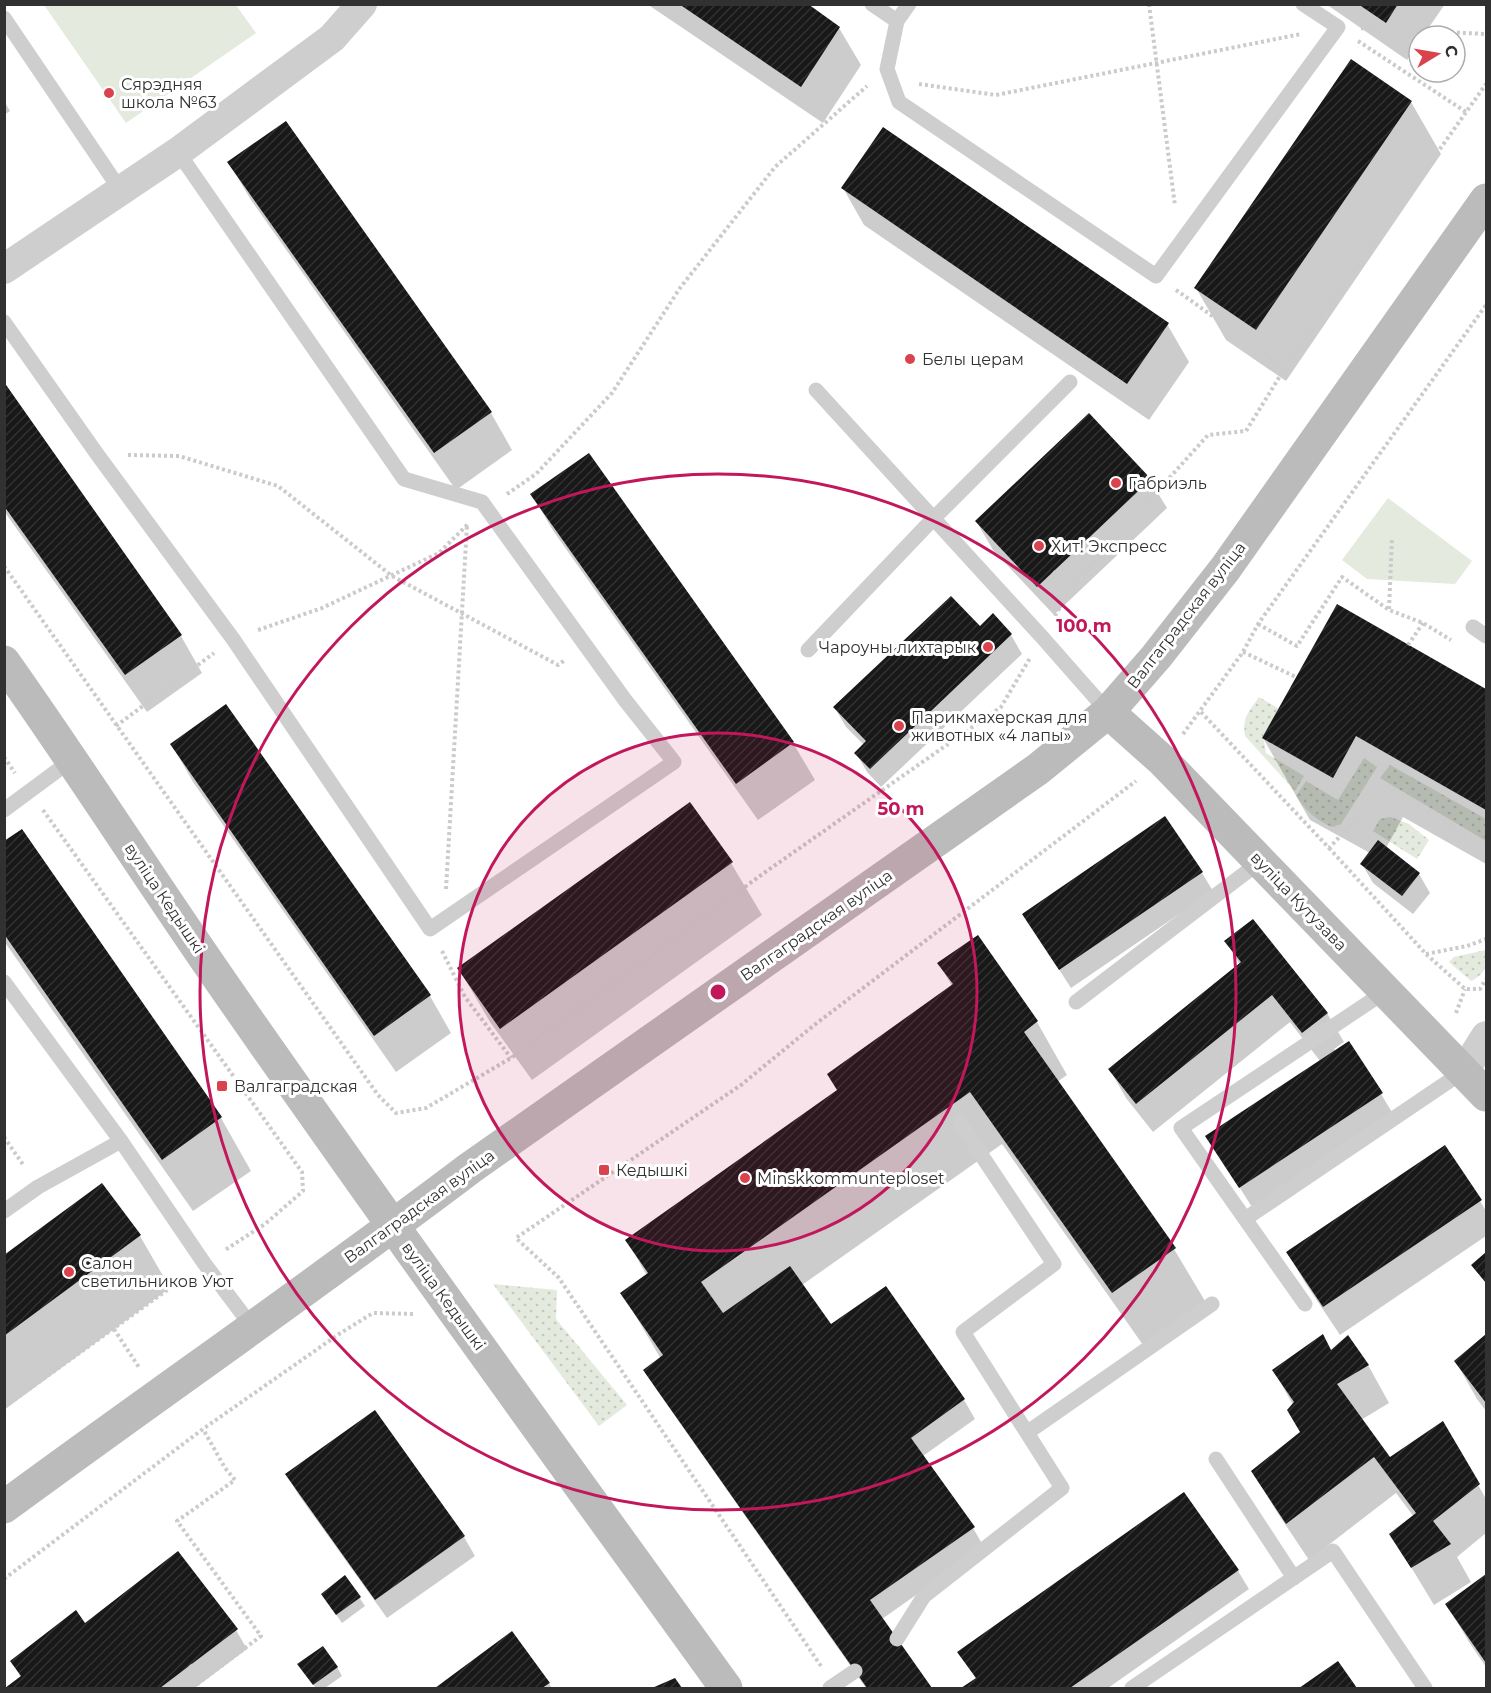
<svg xmlns="http://www.w3.org/2000/svg" width="1491" height="1693" viewBox="0 0 1491 1693" font-family="Montserrat,sans-serif">
<defs>
<pattern id="grass-dots" width="8" height="8" patternUnits="userSpaceOnUse" patternTransform="scale(1.5)"><rect width="8" height="8" fill="#e4eade"/><path d="M2 2h.1M6 6h.1" fill="none" stroke="#c4c9bf" stroke-width="1.8" stroke-linecap="round"/></pattern>
<pattern id="building-hatch" width="6" height="6" patternUnits="userSpaceOnUse" patternTransform="scale(1.5)"><rect width="6" height="6" fill="#181818"/><path d="M-1 1l2-2M0 6l6-6M5 7l2-2" fill="none" stroke="#313131"/></pattern>
</defs>
<rect width="100%" height="100%" fill="#fff"/>
<path fill="url(#grass-dots)" d="M1259 697 1283 711 1263 735 1266 753 1304 776 1295 791 1245 736C1242 717 1249 712 1259 697Z
M1364 758 1377 767 1341 824 1332 827C1316 820 1305 810 1296 796L1306 781 1338 800Z
M1390 765 1486 819V841L1380 778Z
M1391 817 1409 824 1429 840 1417 859 1373 831 1380 819Z
M1486 950C1487 966 1486 974 1471 981L1449 962 1454 957Z
M493 1284 557 1290 556 1319 627 1405 599 1426Z"/>
<path fill="#e4eade" d="M44 5H236L256 33 126 123Z
M1388 498 1472 561 1455 584 1367 579 1342 560Z"/>
<path fill="#0003" d="M647 4H805L839 28 861 65 823 123Z
M1326 4H1445L1423 36H1419V43L1407 60Z
M4 101 10 111 4 115Z
M1411 102 1441 154 1286 381 1226 340 1196 288Z
M229 163 491 413 512 450 456 490 251 200Z
M843 188 1167 324 1189 362 1149 420 864 225Z
M4 385 181 636 202 673 147 712 4 511Z
M589 455 793 743 815 780 758 820 554 532 532 495Z
M1150 480 1167 508 1054 615 993 550 976 521Z
M1338 606 1486 690V864L1403 817 1386 848 1419 874 1430 893 1413 914 1373 883 1362 864 1370 853 1310 820 1263 738Z
M980 628 1011 635 1022 654 881 787 867 772 856 753 864 745 846 727 835 708Z
M172 745 430 996 451 1033 396 1072 193 782Z
M21 831 221 1118 251 1171 193 1211 4 941V843Z
M731 863 762 915 532 1080 490 1022 459 969Z
M1202 873 1213 891 1071 988 1024 915Z
M977 937 1037 1022 1067 1075 1057 1082 1174 1249 1205 1301 1143 1345 1002 1144 802 1285 831 1326 885 1288 964 1400 975 1419 923 1456 973 1528 984 1547 882 1619 930 1688H866L656 1389 645 1370 661 1359 622 1293 647 1276 627 1240 838 1091 952 986 939 964Z
M1226 942 1327 1013 1344 1042 1334 1049 1381 1094 1398 1122 1257 1215 1207 1136 1320 1061 1290 1022 1153 1132 1126 1098 1110 1070 1240 965Z
M102 1185 140 1236 170 1288 4 1410V1257Z
M1480 1201 1486 1211V1236L1340 1335 1304 1281 1288 1253Z
M1486 1336V1411L1477 1399 1456 1362Z
M1331 1351 1368 1365 1389 1403 1361 1420 1389 1459 1443 1423 1486 1499V1533L1457 1557 1471 1582 1434 1605 1391 1534 1414 1517 1396 1493 1309 1560 1275 1509 1253 1472 1301 1433 1293 1405 1274 1371Z
M287 1475 464 1537 475 1556 387 1618 298 1494Z
M1238 1571 1249 1589 1108 1688H963L976 1679 959 1652Z
M1486 1576V1667L1469 1642 1447 1605Z
M359 1597 365 1606 342 1623 328 1603Z
M85 1625 236 1630 247 1649 195 1688H7L21 1678 12 1661Z
M512 1633 552 1688H437Z
M1337 1663 1355 1688H1301Z
M337 1667 342 1676 325 1688H316L304 1673Z"/>
<path fill="url(#building-hatch)" d="M679 4H808L840 27 801 87Z
M1358 4H1398L1386 23Z
M1351 59 1412 101 1256 330 1194 288Z
M286 121 492 412 434 453 227 162Z
M883 127 1169 323 1127 384 841 188Z
M4 382 182 635 125 675 4 506Z
M1089 413 1151 479 1037 587 975 521Z
M589 453 794 742 736 784 530 494Z
M951 596 980 626 993 613 1012 634 870 769 854 753 866 741 833 707Z
M1337 604 1486 689V810L1356 736 1333 778 1262 738Z
M226 704 431 995 374 1036 170 744Z
M690 802 733 862 500 1029 457 968Z
M1165 816 1203 872 1059 970 1022 914Z
M22 829 222 1117 162 1160 4 934V841Z
M1378 840 1420 873 1402 896 1360 864Z
M1253 919 1328 1013 1302 1033 1272 995 1136 1104 1108 1069 1241 962 1224 941Z
M978 935 1038 1021 1024 1032 1176 1248 1112 1293 970 1092 701 1282 723 1313 790 1266 831 1324 886 1286 965 1399 911 1438 975 1527 870 1600 932 1688H867L643 1370 663 1355 620 1293 648 1273 625 1240 837 1090 827 1074 953 984 937 963Z
M1349 1041 1383 1093 1239 1188 1205 1136Z
M1445 1145 1482 1200 1323 1307 1286 1252Z
M102 1183 141 1235 4 1336V1255Z
M1486 1252V1283L1471 1265Z
M1323 1334 1331 1350 1348 1335 1369 1365 1337 1384 1390 1457 1443 1421 1480 1484 1433 1521 1451 1544 1411 1568 1389 1534 1416 1513 1374 1457 1286 1524 1251 1471 1300 1432 1287 1410 1294 1402 1272 1370Z
M1486 1334V1403L1454 1361Z
M375 1410 465 1536 375 1600 285 1474Z
M1184 1492 1239 1570 1070 1688H961L976 1678 957 1652Z
M178 1551 238 1629 160 1688H5L21 1676 10 1661 76 1610 85 1623Z
M1486 1574V1663L1445 1604Z
M345 1575 361 1597 336 1615 321 1594Z
M512 1631 550 1683 542 1688H435Z
M323 1646 338 1667 313 1685 297 1664Z
M1338 1661 1357 1688H1299Z
M675 1678 682 1688H652Z"/>
<g fill="none" stroke-linecap="round" stroke-linejoin="round">
<path stroke="#cbcbcb" stroke-width="4" stroke-dasharray="3 3" stroke-linecap="butt" d="M1149 4 1175 206
M1361 28 1486 34
M1358 41 1466 112
M919 84 996 95 1301 34
M1176 290 1285 368
M128 455 179 456 278 486 392 576 558 665 565 660
M507 494 536 474 612 393 680 288 775 167 867 86
M4 566 378 1095 396 1113 426 1108 511 1058 764 873 1001 707 1030 658
M1053 572 1073 585
M1389 609 1392 538
M1055 616 1073 585 1208 435 1246 431 1285 368 1486 84
M1258 624 1297 646 1342 577 1389 610 1423 623 1451 640
M258 630 322 608 439 553 468 524
M1408 645 1423 623
M1243 652 1296 677
M1201 712 1329 848 1387 787 1486 846
M116 726 214 653
M1183 734 1243 652 1258 624 1486 305
M4 757 15 773
M43 810 302 1172 303 1191 265 1224 225 1250
M1329 848 1426 954 1465 989H1480L1486 979
M446 889 467 525
M442 951 465 997 511 1058
M1426 954 1467 946 1486 939
M1456 1013 1465 989
M4 1137 24 1166
M114 1329 140 1369
M4 1407 184 1278
M4 1579 203 1429 339 1334 373 1313 413 1314
M190 1665 203 1681
M821 1666 559 1278 516 1238 741 1085 813 1026 1136 781
M192 1688 261 1636 177 1521 235 1480 225 1468 203 1429"/>
<path stroke="#cecece" stroke-width="15" d="M872 4 897 21 887 69 899 102 1156 276 1338 27 1303 4
M4 18 121 191
M897 21 909 4
M4 322 97 454 233 639 430 929 674 762 625 700 482 502 404 479 178 152
M816 390 1042 637 1108 712
M1473 627 1486 636
M808 650 933 519 1070 382
M4 810 73 759
M4 982 121 1141 204 1263 253 1328
M1076 1002 1261 861
M4 1211 38 1187 121 1141
M1245 1219 1464 1071
M1305 1304 1181 1128 1386 991
M1028 1432 1212 1304
M1216 1459 1294 1578
M897 1639 924 1596 1062 1488 963 1332 1054 1264 960 1123
M830 1688 855 1671
M1132 1688 1333 1551 1425 1688"/>
<path stroke="#cecece" stroke-width="30" d="M4 269 178 152 332 38 362 4
M1464 1071 1486 1036"/>
<path stroke="#bbb" stroke-width="33" d="M4 662C82 772 154 886 231 996 393 1229 560 1458 726 1688
M1108 712 1163 761 1486 1095
M4 1507C159 1393 317 1284 470 1168L1038 769 1108 712 1156 657 1225 569 1486 200"/>
</g>
<circle cx="718" cy="992" r="259" fill="#c2185b" fill-opacity=".12"/>
<g fill="none" stroke="#c2185b" stroke-width="3">
<circle cx="718" cy="992" r="259"/>
<circle cx="718" cy="992" r="518"/>
</g>
<g fill="#da424d" stroke="#fff" stroke-width="2">
<circle cx="109" cy="93" r="6"/>
<circle cx="910" cy="359" r="6"/>
<circle cx="1116" cy="483" r="6"/>
<circle cx="1039" cy="546" r="6"/>
<circle cx="988" cy="647" r="6"/>
<circle cx="899" cy="726" r="6"/>
<rect x="216" y="1080" width="12" height="12" rx="3"/>
<rect x="598" y="1164" width="12" height="12" rx="3"/>
<circle cx="745" cy="1178" r="6"/>
<circle cx="69" cy="1272" r="6"/>
</g>
<g text-anchor="middle" stroke-width="6" stroke-linejoin="round" paint-order="stroke">
<g font-size="16" fill="#313131" stroke="#fff" text-anchor="start">
<text x="121" y="90">Сярэдняя<tspan x="121" dy="18">школа №63</tspan></text>
<text x="922" y="365">Белы церам</text>
<text x="1128" y="489">Габриэль</text>
<text x="1051" y="552">Хит! Экспресс</text>
<text x="976" y="653" text-anchor="end">Чароуны лихтарык</text>
<text x="911" y="723">Парикмахерская для<tspan x="911" dy="18">животных «4 лапы»</tspan></text>
<text x="234" y="1092">Валгаградская</text>
<text x="616" y="1176">Кедышкі</text>
<text x="757" y="1184">Minskkommunteploset</text>
<text x="81" y="1269">Салон<tspan x="81" dy="18">светильников Уют</tspan></text>
</g>
<g font-size="16" fill="#313131" stroke="#fff">
<text transform="translate(1186 615) rotate(-52)" y="6">Валгаградская вуліца</text>
<text transform="translate(165 898) rotate(56)" y="6">вуліца Кедышкі</text>
<text transform="translate(1299 901) rotate(46)" y="6">вуліца Кутузава</text>
<text transform="translate(816 925) rotate(-35)" y="6">Валгаградская вуліца</text>
<text transform="translate(419 1206) rotate(-36)" y="6">Валгаградская вуліца</text>
<text transform="translate(444 1296) rotate(54)" y="6">вуліца Кедышкі</text>
</g>
</g>
<circle cx="718" cy="992" r="9" fill="#c2185b" stroke="#fff" stroke-width="3"/>
<g font-size="18" text-anchor="middle" font-weight="bold" fill="#c2185b" stroke="#fff" stroke-width="6" stroke-linejoin="round" paint-order="stroke">
<text x="1084" y="632">100 m</text>
<text x="901" y="815">50 m</text>
</g>
<rect width="1491" height="1693" fill="none" stroke="#313131" stroke-width="12"/>
<g transform="translate(1437 54) rotate(79)"><circle r="28" fill="#ffffff" stroke="#adadad" stroke-width="1.5"/>
<path d="M0-4.5L10 22L0 15L-10 22Z" fill="#da424d"/>
<text y="-9" font-size="16" font-weight="bold" text-anchor="middle" fill="#313131">С</text>
</g>
</svg>
